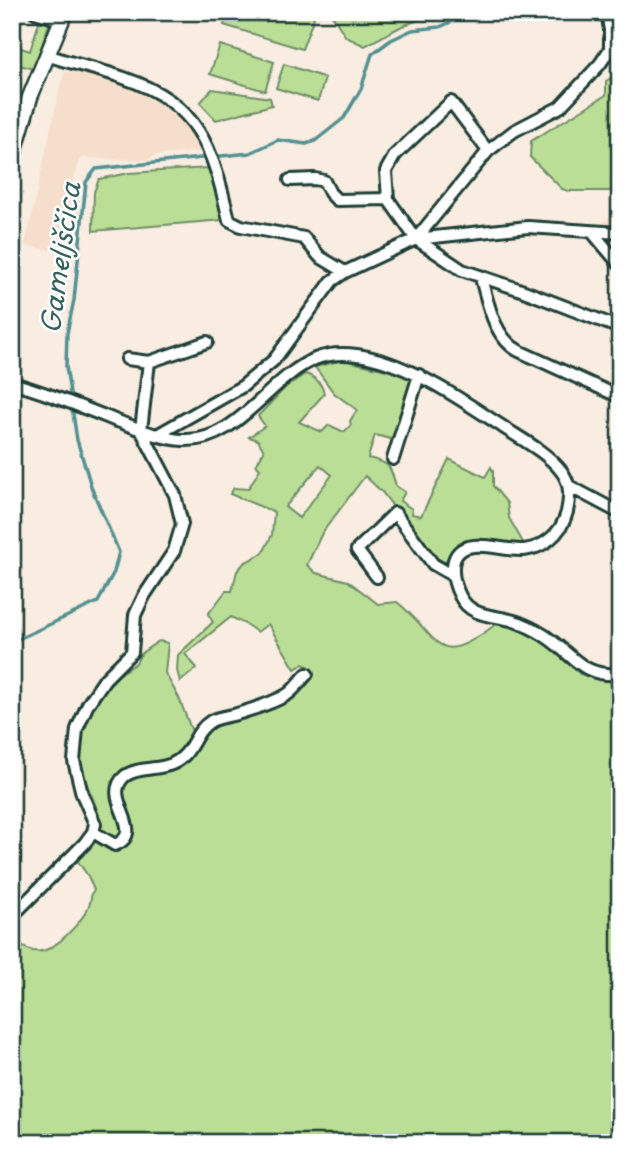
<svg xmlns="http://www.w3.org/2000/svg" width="632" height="1155" viewBox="0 0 632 1155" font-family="'Playpen Sans',sans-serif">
<rect width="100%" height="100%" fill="#f9ece1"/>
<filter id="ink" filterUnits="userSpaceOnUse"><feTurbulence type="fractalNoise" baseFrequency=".0143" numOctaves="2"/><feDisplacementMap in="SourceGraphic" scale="14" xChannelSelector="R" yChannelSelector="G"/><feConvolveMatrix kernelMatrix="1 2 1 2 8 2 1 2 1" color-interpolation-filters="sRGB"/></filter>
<g filter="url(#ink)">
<path fill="#f5dfcc" d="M65 71 97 77 143 92 166 104 182 116 204 151 157 155 147 160 81 158 72 183 65 252 25 246 60 87Z
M620 120V238L602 237 598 228 609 217Z"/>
<path fill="#bbde97" stroke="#6d8e66" stroke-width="2" fill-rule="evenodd" d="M228 12H316L302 49 224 25Z
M330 12H458L443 19 424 18 402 26 365 46 346 37Z
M40 19 49 24 34 69 12 63V45L30 51Z
M220 45 274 62 265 91 210 74Z
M284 64 325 78 318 101 276 88Z
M620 73V120L612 191H568L562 189 530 157 531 141 606 95V81Z
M212 89 270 98 272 105 216 120 200 103Z
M208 168 224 216 223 220 93 231 94 192 99 179 129 173Z
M343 360 412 376 395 440 375 435 368 458C390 463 390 465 396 486L405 492 400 501 412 509V514L421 516 449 459 485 477 491 467 493 471V486L507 503 509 518 525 546C503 546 474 532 454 548 448 554 447 562 441 567L437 564 382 492 365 476 322 533 307 565 316 573 348 581 378 604 397 602C442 638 434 672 496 624L515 627 545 643 580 674 599 679H620V1143H12V936C18 946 33 955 46 950 62 943 93 912 91 894L94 890 88 876 77 860C82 855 88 851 93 845 115 818 78 783 78 754 78 724 97 695 119 675 124 670 131 667 136 663 138 660 139 656 141 654 146 649 153 645 159 641L168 643 165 673 179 698 191 729C231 729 283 697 308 666L303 664 295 669 268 624 257 632 247 625 231 617 185 654 197 668 180 682 177 670 178 655 213 622 208 614 226 591H232L237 571 244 563 263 553 272 535 274 512 230 494 234 488 248 489 260 469 256 465 264 451 258 440 249 437 265 426 258 416 286 387 305 374C316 377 322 383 324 394L299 422 322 432 329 425 344 432 351 425 350 421 357 410 334 393 315 367ZM320 465 332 475 299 518 285 507Z"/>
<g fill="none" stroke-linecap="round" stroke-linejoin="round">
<path stroke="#539091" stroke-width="3.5" d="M71 400 66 366 67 333 74 300 86 182 96 169 250 153 278 140 306 144 315 141 344 118 361 89 372 54 391 40 412 30 440 27 472 12
M12 642 98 602 114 572 119 552 92 489 77 440 72 407"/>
<g stroke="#1f3d34" stroke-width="16">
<path id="minor" d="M35 12 61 20
M47 55C72 64 99 69 124 78 200 104 212 147 229 220L241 226 304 238 320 257 345 272
M488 151 451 102 395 155 386 171 388 199 416 239 462 270 524 291 620 328
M290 180 315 179 324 181 330 193 337 200 388 199
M593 233 620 265
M416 239 488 151 514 131 560 107 600 64 610 49V30L607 12
M481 278C488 303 494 338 519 351L620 397
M127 359 149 362 207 342
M12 383C48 393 82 407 117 421 138 428 160 439 183 440 237 443 269 378 315 359 373 336 458 398 503 427 523 440 548 453 562 472 571 484 570 498 567 512 564 523 559 532 550 539 524 560 503 544 474 546 446 548 451 578 460 596 472 620 498 614 520 623 530 627 543 634 552 641 577 660 585 677 620 674
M157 435 243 386 274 360 332 281 345 272 416 239 528 227 620 233
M393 459 419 375
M569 486 620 513
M377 577 357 550 395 513 433 564 452 575
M93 832 115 845C149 831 99 798 125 776 137 767 158 770 172 764 194 754 192 733 211 721 219 717 229 716 237 714 253 709 274 703 288 694 295 689 301 680 307 674
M12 916 84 844 93 832 95 824 82 794 74 761 77 729 88 704 105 679 132 652 135 615 144 596 174 551 182 524 175 495 141 430 149 362"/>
</g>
<g stroke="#1f3d34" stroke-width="19">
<path id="tertiary" d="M12 159 30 97 65 12"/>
</g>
<use href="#minor" stroke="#fff" stroke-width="10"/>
<use href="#tertiary" stroke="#fff" stroke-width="14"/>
</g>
</g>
<g text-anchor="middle" stroke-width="5" stroke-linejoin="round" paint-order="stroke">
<g font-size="26" font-style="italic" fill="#35605b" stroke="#fff">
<text transform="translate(61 258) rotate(-82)" y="9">Gameljščica</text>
</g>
</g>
<rect width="632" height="1155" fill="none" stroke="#fff" stroke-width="42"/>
<rect x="21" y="21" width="590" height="1113" fill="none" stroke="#1f3d34" stroke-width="2.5" filter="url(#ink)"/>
</svg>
